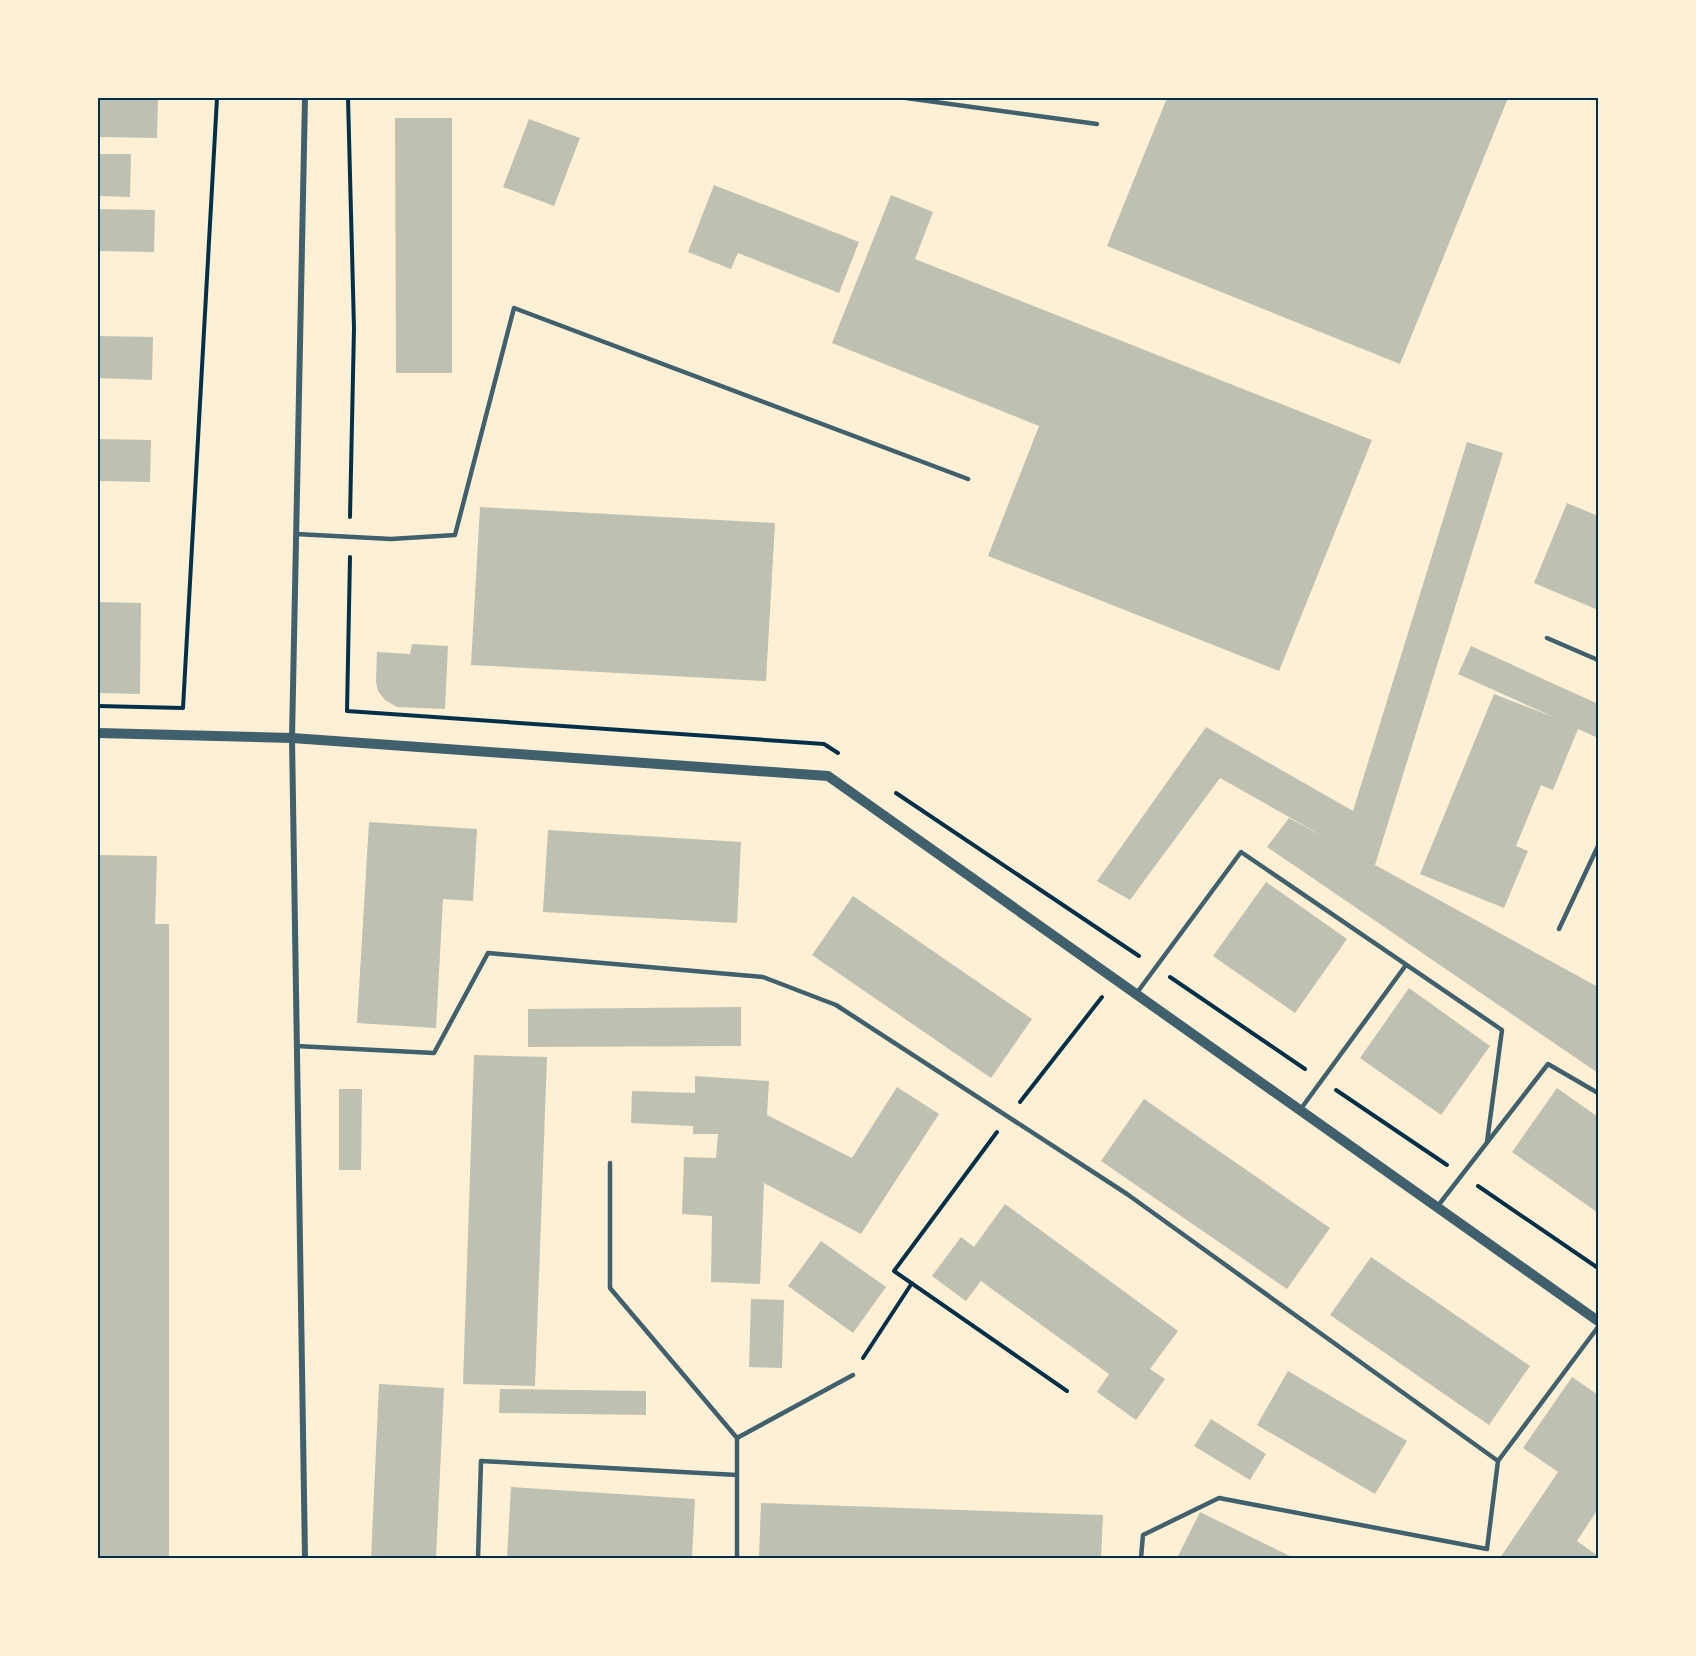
<svg xmlns="http://www.w3.org/2000/svg" width="1696" height="1656" viewBox="0 0 1696 1656" font-family="'Source Sans 3',sans-serif">
<rect width="100%" height="100%" fill="#fdf0d5"/>
<path fill="#bec0b2" d="M98 98H158L157 138 98 137Z
M1167 98H1508L1400 364 1107 246Z
M395 118H452V373H396Z
M529 119 580 138 554 206 503 187Z
M98 154H131L130 197 98 196Z
M714 185 859 242 839 293 738 253 731 269 688 252Z
M891 195 933 212 915 259 1372 440 1279 671 988 556 1039 426 832 343Z
M98 209 155 210 154 252 98 251Z
M98 336 153 337 152 380 98 378Z
M98 439 151 440 150 482 98 481Z
M1467 442 1503 453 1375 865 1598 987V1073L1267 847 1289 818 1328 839 1220 778 1130 900 1097 881 1206 727 1353 811Z
M1567 503 1598 516V610L1534 583Z
M480 507 775 523 766 681 471 665Z
M98 602 141 603 140 694 98 693Z
M412 644 448 646 445 709 397 707 385 700 378 691 376 682 377 652 410 654Z
M1471 646 1598 704V738L1578 729 1553 790 1541 785 1516 846 1528 851 1504 908 1420 874 1494 694 1556 718 1458 674Z
M369 822 477 829 473 901 443 899 436 1028 357 1023Z
M548 830 741 842 737 923 543 912Z
M98 855 157 856 155 924H169V1558H98Z
M1266 882 1347 939 1295 1013 1213 956Z
M853 896 1032 1019 991 1078 812 955Z
M1409 988 1490 1046 1441 1115 1360 1058Z
M741 1007V1046L528 1047V1009Z
M474 1055 547 1057 535 1386 463 1384Z
M695 1076 769 1081 767 1115 852 1158 897 1087 939 1114 861 1234 764 1183 760 1284 711 1282 712 1216 682 1214 684 1157 716 1158 718 1134H693V1126L631 1123 632 1091 695 1093Z
M1557 1088 1598 1117V1213L1512 1152Z
M339 1089H362L361 1170H339Z
M1144 1099 1330 1228 1287 1289 1101 1161Z
M1005 1204 1178 1331 1150 1369 1165 1379 1136 1420 1097 1392 1109 1374 981 1281 966 1301 932 1276 961 1237 974 1247Z
M821 1241 886 1287 853 1333 788 1286Z
M1371 1257 1530 1366 1489 1425 1330 1315Z
M751 1299 784 1300 782 1368 749 1367Z
M1288 1371 1407 1441 1375 1494 1257 1425Z
M1572 1377 1598 1395V1509L1577 1541 1598 1556V1558H1500L1558 1472 1523 1448Z
M379 1384 444 1388 436 1558H371Z
M500 1389 646 1391V1415L499 1413Z
M1211 1419 1266 1454 1250 1480 1194 1446Z
M511 1487 695 1499 692 1558H507Z
M761 1503 1103 1515 1101 1558H759Z
M1200 1512 1294 1558H1177Z"/>
<g fill="none" stroke-linecap="round" stroke-linejoin="round">
<path stroke="#003049" stroke-width="4" d="M348 98 354 328 350 517
M350 557 347 711 824 744 838 753
M98 706 183 708 217 98
M896 793 1139 956
M1170 977 1305 1069
M1336 1090 1447 1165
M1020 1102 1102 997
M997 1132 894 1271 1067 1391
M1478 1186 1598 1268
M863 1358 912 1283"/>
<path stroke="#3f606c" stroke-width="4.5" d="M906 98 1097 124
M296 534 391 539 455 535 514 308 968 479
M1547 638 1598 660
M1559 929 1598 846
M1136 994 1241 852 1502 1030 1487 1142
M296 1046 434 1053 488 953 763 977 836 1005 1127 1194 1498 1461 1598 1327
M1300 1110 1406 965
M610 1163V1288L737 1438V1558
M1437 1207 1548 1064 1598 1093
M737 1438 853 1375
M478 1558 481 1461 737 1475
M1141 1558 1143 1535 1219 1498 1487 1549 1498 1461"/>
<path stroke="#3f606c" stroke-width="6" d="M305 98 292 738 305 1558"/>
<path stroke="#3f606c" stroke-width="10" d="M98 733 292 738 828 776 1598 1321"/>
</g>
<rect width="1696" height="1656" fill="none" stroke="#fdf0d5" stroke-width="198"/>
<rect x="99" y="99" width="1498" height="1458" fill="none" stroke="#003049" stroke-width="2"/>
</svg>
